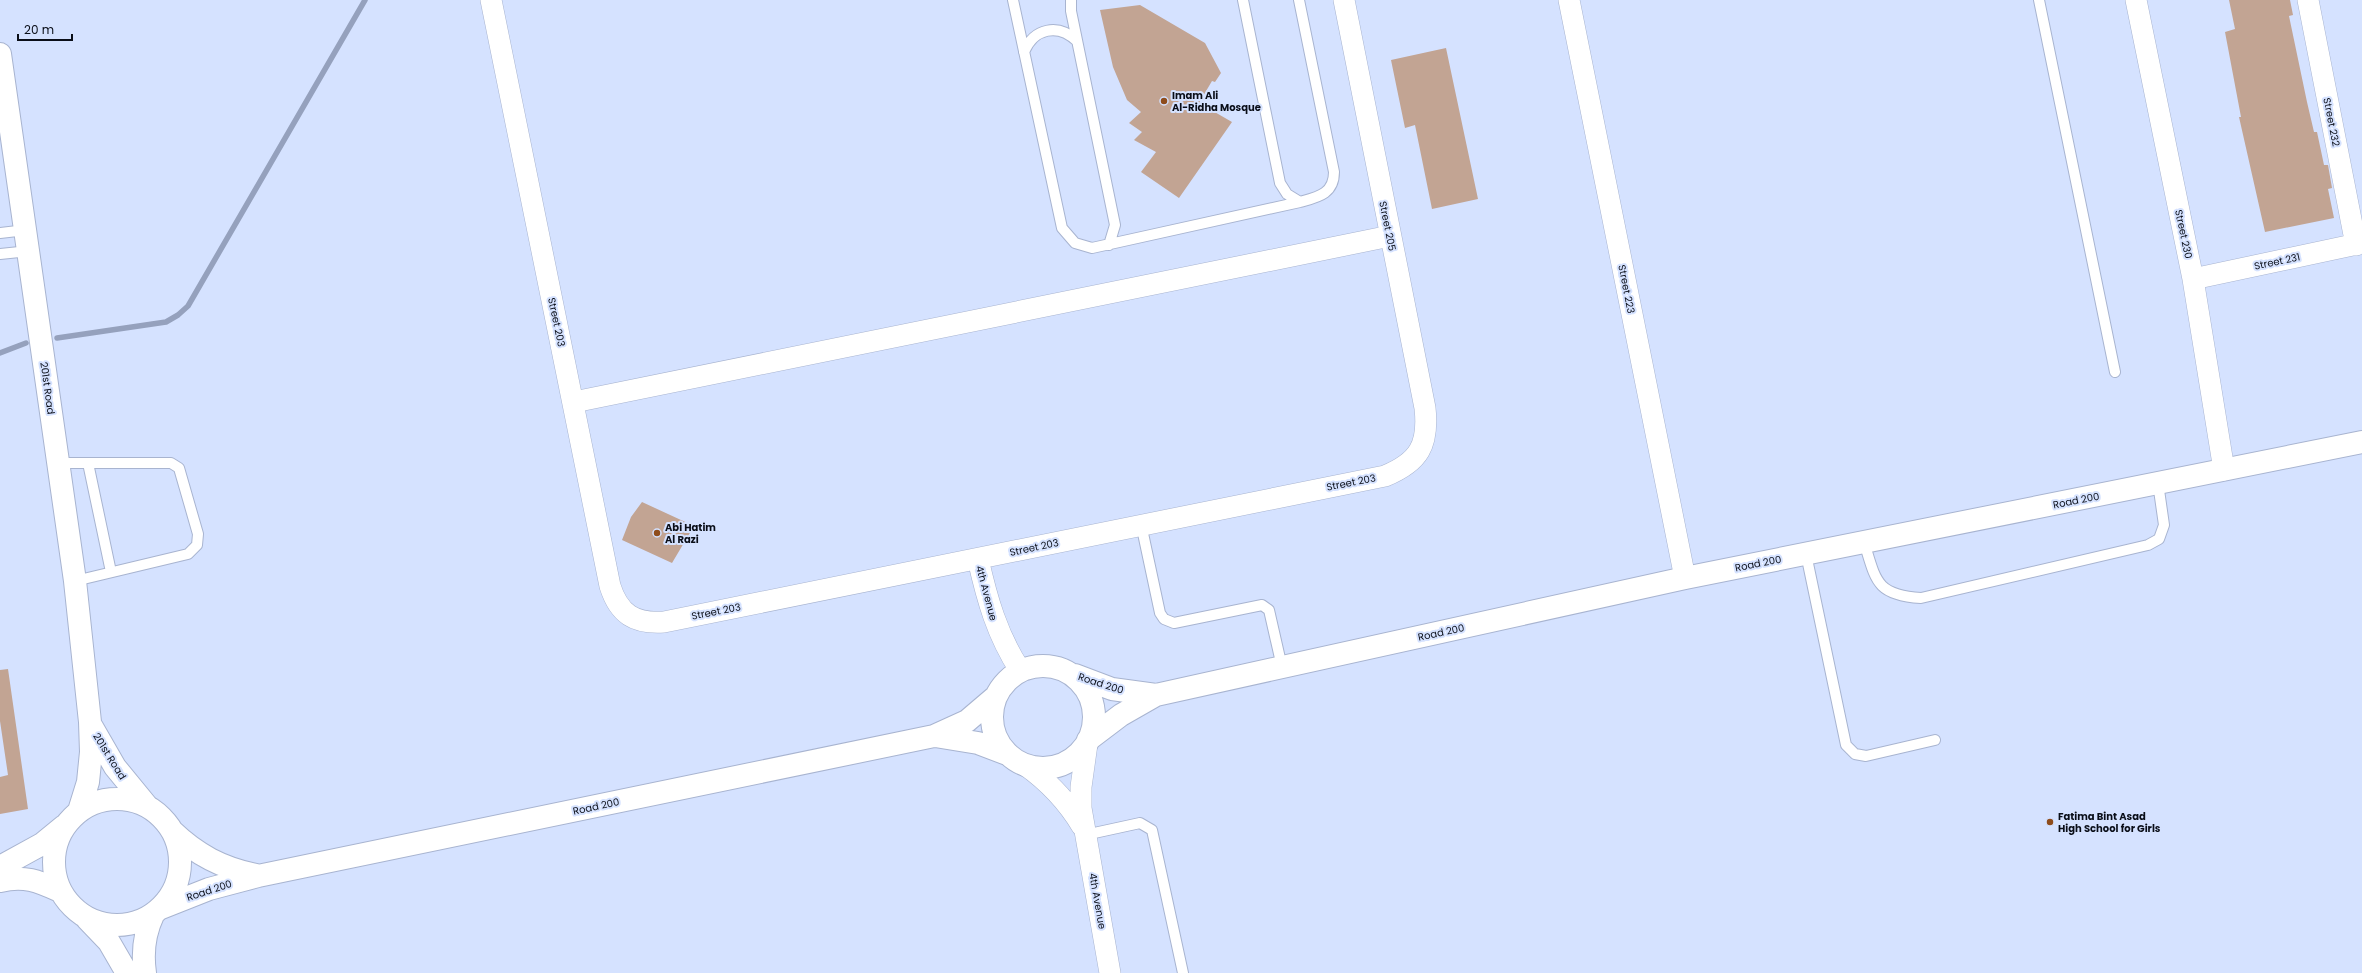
<svg xmlns="http://www.w3.org/2000/svg" width="2362" height="973" viewBox="0 0 2362 973" font-family="Poppins,sans-serif">
<rect width="100%" height="100%" fill="#d5e2ff"/>
<g fill="none" stroke-linecap="round" stroke-linejoin="round">
<path stroke="#95a1bd" stroke-width="5.5" d="M57 338 166 322 178 315 188 306 365 0
M0 353 26 343"/>
</g>
<path fill="#c2a493" d="M2229 0H2290L2293 15 2289 16 2307 102 2314 132H2317L2324 165H2328L2332 188 2328 189 2334 218 2265 232 2239 117H2241L2225 32 2235 29Z
M1140 5 1205 43 1221 73 1215 82 1212 81 1199 103 1232 122 1179 198 1141 172 1156 152 1134 140 1142 132 1129 123 1141 112 1127 100 1113 67 1100 10Z
M1446 48 1478 199 1432 209 1415 125 1405 128 1391 60Z
M642 502 694 526 672 563 622 540 631 517Z
M8 669 28 809 0 814V777L8 775 0 721V670Z"/>
<g fill="none" stroke-linecap="round" stroke-linejoin="round">
<g stroke="#a8b4d0" stroke-width="12">
<path id="lane" d="M1013 0 1062 228 1075 243 1092 248 1300 202C1318 197 1334 194 1334 172L1299 0
M1071 0V11L1115 225 1109 245
M1243 0 1280 183 1287 194 1300 202
M2039 0 2115 372
M1024 52C1034 28 1058 23 1077 41
M0 233 26 230
M0 254 29 251
M58 463H171L179 468 198 534 197 545 188 554 75 581
M88 463 111 572
M1141 524 1160 613 1164 619 1174 623 1262 605 1269 610 1282 667
M1864 542C1876 581 1876 595 1921 598L2148 545 2159 539 2164 525 2158 483
M1806 554 1846 745 1855 754 1866 756 1935 740
M1085 835 1140 823 1152 830 1183 973"/>
</g>
<g stroke="#a8b4d0" stroke-width="22">
<path id="street" d="M491 0 610 586C619 614 634 624 664 622L1385 476C1419 462 1429 445 1425 408L1344 0
M1569 0 1685 578
M2136 0 2193 279 2224 470
M2308 0 2356 245
M2193 279 2362 243
M574 402 1390 236
M978 559C987 599 997 635 1020 670
M1087 744 1081 787V808L1110 973
M1025 765C1049 782 1067 801 1082 826"/>
</g>
<g stroke="#a8b4d0" stroke-width="24">
<path id="secondary" d="M0 54 75 581 90 722 91 752 88 782 79 811
M992 717a51 51 0 1 1 102 0a51 51 0 1 1-102 0Z
M1075 675 1112 689 1156 695
M92 727 115 767 147 806
M935 736 978 743 1007 754
M1088 740 1121 715 1156 695 1685 578 2362 442
M54 862a63 63 0 1 1 126 0a63 63 0 1 1-126 0Z
M172 831C197 855 222 868 256 875
M0 867 42 844 64 826
M0 881C24 875 38 881 60 891
M161 908 209 889 258 876 934 736 967 721 994 698
M87 919 109 942 127 973
M145 973C142 952 144 934 153 915"/>
</g>
<use href="#lane" stroke="#fff" stroke-width="10"/>
<use href="#street" stroke="#fff" stroke-width="21"/>
<use href="#secondary" stroke="#fff" stroke-width="22"/>
</g>
<g fill="#8e4c1c" stroke="#d5e2ff" stroke-width="1.5">
<circle cx="1164" cy="101" r="4"/>
<circle cx="657" cy="533" r="4"/>
<circle cx="2050" cy="822" r="4"/>
</g>
<g text-anchor="middle" stroke-width="4" stroke-linejoin="round" paint-order="stroke">
<g font-size="10" font-weight="bold" fill="#0a0e18" stroke="#d5e2ff" text-anchor="start">
<text x="1172" y="99">Imam Ali<tspan x="1172" dy="12">Al-Ridha Mosque</tspan></text>
<text x="665" y="531">Abi Hatim<tspan x="665" dy="12">Al Razi</tspan></text>
<text x="2058" y="820">Fatima Bint Asad<tspan x="2058" dy="12">High School for Girls</tspan></text>
</g>
<g font-size="10" fill="#0a0e18" stroke="#d5e2ff">
<text transform="translate(2332 122) rotate(79)" y="4">Street 232</text>
<text transform="translate(1388 226) rotate(79)" y="4">Street 205</text>
<text transform="translate(2184 234) rotate(78)" y="4">Street 230</text>
<text transform="translate(2277 261) rotate(-12)" y="4">Street 231</text>
<text transform="translate(1627 289) rotate(79)" y="4">Street 223</text>
<text transform="translate(557 322) rotate(78)" y="4">Street 203</text>
<text transform="translate(48 388) rotate(82)" y="4">201st Road</text>
<text transform="translate(1351 482) rotate(-11)" y="4">Street 203</text>
<text transform="translate(2076 500) rotate(-11)" y="4">Road 200</text>
<text transform="translate(1034 547) rotate(-12)" y="4">Street 203</text>
<text transform="translate(1758 563) rotate(-11)" y="4">Road 200</text>
<text transform="translate(987 593) rotate(75)" y="4">4th Avenue</text>
<text transform="translate(716 611) rotate(-11)" y="4">Street 203</text>
<text transform="translate(1441 632) rotate(-12)" y="4">Road 200</text>
<text transform="translate(1101 683) rotate(18)" y="4">Road 200</text>
<text transform="translate(110 756) rotate(58)" y="4">201st Road</text>
<text transform="translate(596 806) rotate(-12)" y="4">Road 200</text>
<text transform="translate(209 890) rotate(-18)" y="4">Road 200</text>
<text transform="translate(1098 901) rotate(80)" y="4">4th Avenue</text>
</g>
</g>
<path d="M18 34v6h54v-6" fill="none" stroke="#0a0e18" stroke-width="2"/>
<text x="24" y="34" font-size="12" fill="#0a0e18" stroke="#d5e2ff" stroke-width="3" paint-order="stroke">20 m</text>
</svg>
